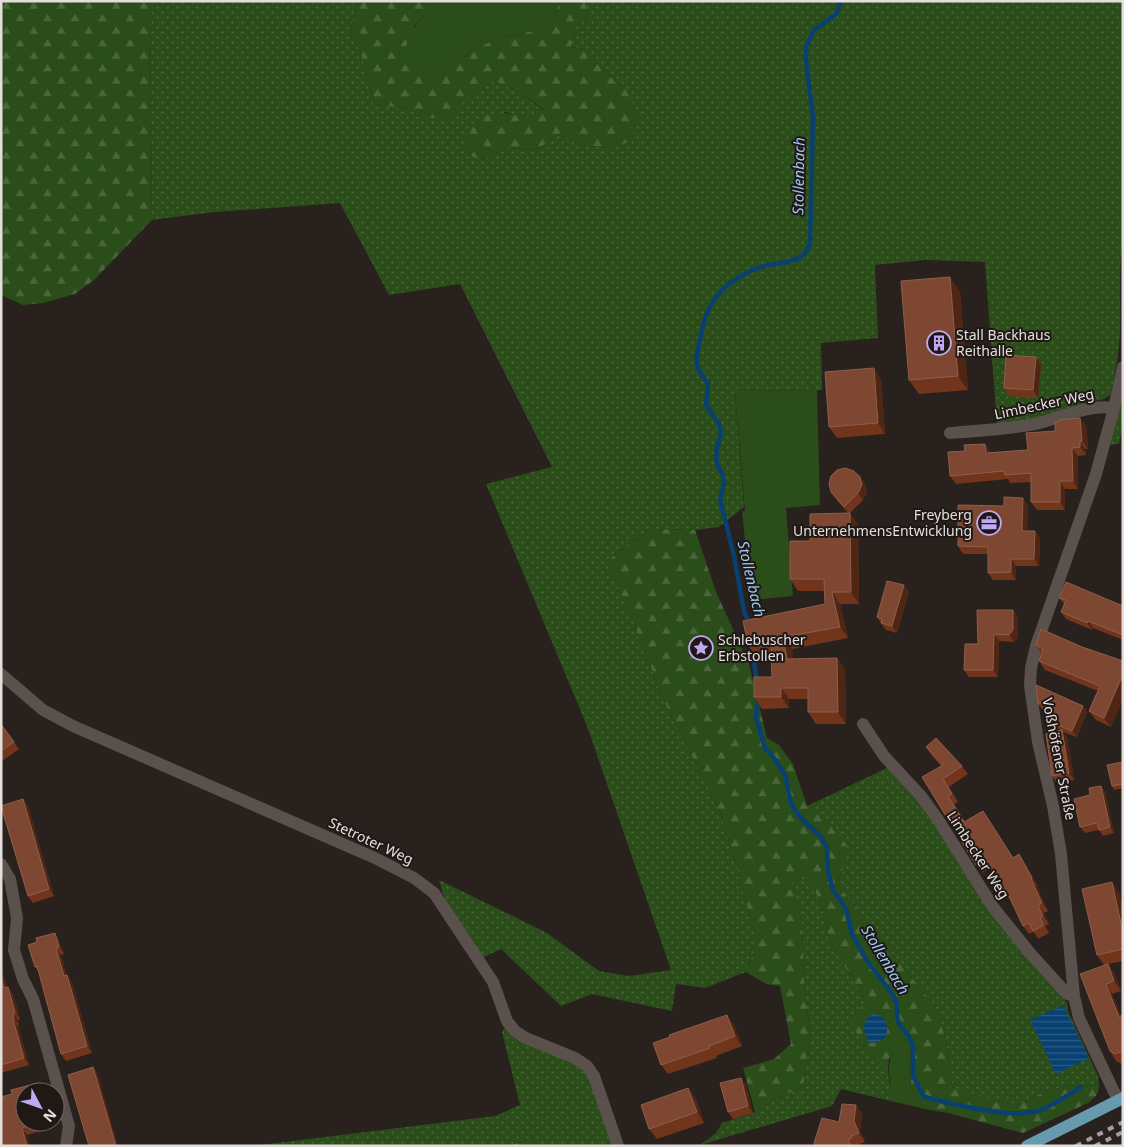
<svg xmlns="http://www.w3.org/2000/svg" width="1124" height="1147" viewBox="0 0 1124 1147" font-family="'Noto Sans',sans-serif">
<defs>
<pattern id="grass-dots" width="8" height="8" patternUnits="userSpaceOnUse" patternTransform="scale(1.25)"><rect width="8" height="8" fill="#2b4d1a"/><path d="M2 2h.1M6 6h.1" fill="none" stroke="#4a663b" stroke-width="1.8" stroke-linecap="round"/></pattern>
<pattern id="forest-firs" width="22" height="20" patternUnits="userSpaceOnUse" patternTransform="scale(1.25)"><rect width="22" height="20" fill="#2b4d1a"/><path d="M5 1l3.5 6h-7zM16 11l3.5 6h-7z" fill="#4a663b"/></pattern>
<pattern id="water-rules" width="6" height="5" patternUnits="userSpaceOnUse" patternTransform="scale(1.25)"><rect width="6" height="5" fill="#084171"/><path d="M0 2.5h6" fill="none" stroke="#2c5c85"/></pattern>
</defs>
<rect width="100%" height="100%" fill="#29211e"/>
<path fill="url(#grass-dots)" d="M161 1H359L355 12 350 33 360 50 374 104 409 109 422 118H448L465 99 493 81 518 91 544 111 531 118 504 112 480 160 508 148 536 150 560 134 586 146 614 148 626 89 602 70 588 49 571 47 575 28 589 17 585 1H1123V238C1118 269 1121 301 1120 332 1119 353 1115 374 1111 394L1104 399 1085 403 1063 413 997 426 985 262 925 260 875 265 878 338 821 343 822 390 735 391 744 507 719 527 695 530 649 529 607 561 633 622 665 703 719 809 741 882 754 933V952L746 972 705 988 676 984 672 1011 592 994 561 1006 501 949 482 958 445 901 439 880 547 933 599 971 629 976 671 970 587 726 486 484 552 467 460 284 389 295 340 203 214 212 152 220 150 15Z
M1123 396V423L1119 444 1110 445Z
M889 767 921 802 987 904 1067 1003 1068 1011 1098 1076 1099 1086 1069 1085 1042 1093 1018 1105 953 1090 946 1039 934 1005 873 930 837 883 845 864 807 806Z
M810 877 822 907 829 940 866 1001 851 1018 864 1045 888 1068 889 1080 895 1102 841 1089 832 1106 700 1145 716 1133 722 1123 753 1113 780 1097 803 1087 811 1038 804 984 802 921 790 883Z
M505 1026 585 1069 617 1146H536L533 1138 508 1146H251L495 1116 520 1105 502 1032Z"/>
<path fill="url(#forest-firs)" d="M1 1H161L150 15 152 220 94 280 75 294 43 303 23 305 1 295Z
M359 1H435L414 27 444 71 480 46 500 38 550 27 560 1H585L589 17 575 28 571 47 588 49 602 70 626 89 639 117 630 141 614 148 586 146 560 134 536 150 508 148 480 160 468 154 464 133C489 108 499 111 531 118L544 110 518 91 494 81 465 99 448 118H422L409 109 374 104 360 50 350 33 355 12Z
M649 529 695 530 716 592 749 664 767 738 779 745 793 764 807 806 839 834 847 846 845 864 837 883 873 930 934 1005 946 1039 953 1089 1018 1105 1042 1093 1069 1085 1099 1086C1099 1094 1095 1098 1088 1103L1023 1133 948 1113 925 1109 911 1088 910 1047 889 1058 888 1068C872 1053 856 1040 851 1018L866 1001 829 940 822 907 809 877 790 883 802 921 804 984 811 1038 803 1087 780 1097 755 1112 743 1068 774 1059 791 1044 780 986 766 984 746 972 754 952V933L741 882 719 809 665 703 633 622 607 561Z
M533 1138 536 1146H508Z"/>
<path fill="#2b4d1a" d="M435 1H560L550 27 500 38 480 46 444 71 421 72C417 69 412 65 409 61 397 44 424 15 435 1Z
M817 390 820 505 786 508 793 596 751 600 742 511H745L735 391Z
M899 1034H904L910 1047 911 1088 925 1109 895 1102C886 1071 887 1064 899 1034Z"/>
<path fill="url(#water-rules)" d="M1063 1005 1089 1058 1056 1074 1030 1020Z
M876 1014C893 1021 891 1046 869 1042L863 1029C865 1020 866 1016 876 1014Z"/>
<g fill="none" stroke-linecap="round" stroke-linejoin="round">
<path stroke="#084171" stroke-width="4.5" d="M749 624 744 611 734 556 720 499 724 484 723 476 717 464 716 453 721 432 719 424 706 405 708 384C691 360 696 363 701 335 707 298 729 277 764 266 776 263 795 263 804 254 807 251 808 247 810 244L813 117 806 60V47L814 30 836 14 841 1
M752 646 757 683
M758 696 756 717 765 748 774 758 785 775 791 804 800 817 823 839 827 849 828 871 833 890 846 909 852 934 867 961 893 995 897 1004V1017L900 1026 909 1036 913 1047V1076L924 1097C955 1104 1006 1119 1037 1111 1049 1108 1070 1094 1081 1087"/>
<path stroke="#5a514d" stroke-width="12" d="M950 433C978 431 1007 429 1035 424 1061 418 1087 404 1114 408
M1 674 43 710 73 726 375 858 414 878 434 893 493 982 507 1021 515 1031 526 1038 575 1058 587 1066 594 1076 618 1146
M863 724 884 756 921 796 937 818 993 907 1030 953 1067 994 1074 996
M1 864 10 879 17 918 14 950 23 979 33 999 69 1126 66 1146
M1120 1100 1114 1092 1079 1018 1074 996 1061 854 1053 806 1038 742 1030 686 1031 668 1036 646 1096 474 1114 408 1123 367"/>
<path stroke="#659aaf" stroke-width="12" d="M1027 1146 1123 1098"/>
<path stroke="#a39d9b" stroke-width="4" stroke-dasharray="6 6" stroke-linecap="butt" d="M1076 1146 1123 1122
M1095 1146 1123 1132"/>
</g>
<path fill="#71351c" d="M960 291 968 390 919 394 909 380Z
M1041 364 1038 398 1009 396 1004 388Z
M881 379 885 434 837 438 829 427Z
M1080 418 1086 426 1088 449H1085L1086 455 1078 456V489H1065V510H1037L1031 502V482L1010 483 1008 479 956 484 950 476 965 451 985 444 991 453 1028 450 1055 431Z
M860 477 865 484 867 492 863 500 850 513 858 525 859 604H840L848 638 792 649 793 659 837 658 845 669 846 724H816L808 712V699H789V708L762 709 754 697 772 677 771 653 756 657 748 645 825 604 824 591H798L790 579 810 541 848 513 836 499 831 492Z
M1028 505 1027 531H1035L1040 538 1039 566H1016V580H993L988 573V554H963L958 546 1004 506Z
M904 585 909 592 897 633 886 630 877 617Z
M1059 598 1123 606V640L1093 628 1092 630 1066 619 1061 612 1064 604Z
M1013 610 1018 617V637L1014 642 999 641 998 677H969L964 670Z
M1036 645 1082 647 1123 661V699L1111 727 1096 720 1089 711 1098 691 1045 670 1039 661 1041 654Z
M1036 685 1083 706 1087 712 1077 737 1063 732 1067 737 1074 780 1057 783 1052 776 1061 730 1051 726 1046 720 1051 709 1043 710 1038 704Z
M1 724 19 749 1 762Z
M926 747 962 766 968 774 949 787 958 802 954 804 965 822 983 811 1013 858 1025 863 1038 887H1037L1048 911 1044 913 1049 924 1046 926 1049 933 1038 939 1034 932 1029 934 1023 926 1011 901 1005 893 991 867 982 873 976 865 922 777 941 766 932 756Z
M1123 762V788L1114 790 1112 786Z
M1101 786 1105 792 1114 833 1103 836 1099 830 1085 833 1080 827 1090 795Z
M23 799 28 806 54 896 33 903 28 896Z
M1112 882 1119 893 1123 909V961L1108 964 1115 974 1121 991 1112 994 1121 1016 1123 1015V1063L1122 1064 1116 1061 1110 1051 1104 965 1097 955Z
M55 933 59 940 64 954 61 955 67 976 72 982 92 1053 66 1061 61 1054 39 972 35 967Z
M1 968 7 987 13 994 20 1019 18 1020 19 1025 18 1026 29 1065 1 1073Z
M734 1025 742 1046 716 1056 717 1058 668 1074 661 1065Z
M741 1078 746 1085 753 1113 733 1119 728 1112Z
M688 1088 696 1099 704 1123 657 1139 649 1129Z
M43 1090 25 1122H52L53 1127 27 1135 1 1146Z
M856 1105 862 1114 860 1130 865 1142 857 1145 858 1146H815Z"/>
<path fill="#4f2514" d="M950 277 960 291 968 390 958 376Z
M1036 357 1041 364 1038 398 1033 390Z
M874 368 881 379 885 434 878 423Z
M1080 418 1086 426 1088 449 1082 441Z
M1080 441 1085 449 1086 455 1080 447Z
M985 444 990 452 991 461 986 453Z
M1072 448 1078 456V489L1073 481Z
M860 477 865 484 867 492 863 500 858 493Z
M1060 481 1065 489V510L1060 502Z
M1023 498 1028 505 1027 538 1022 531Z
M850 513 858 525 859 604 851 592Z
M1035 531 1040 538 1039 566 1034 559Z
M1011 559 1016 566V580L1011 572Z
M904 585 909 592 897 633 892 626Z
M832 592 840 604 848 638 840 627Z
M1013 610 1018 617V637L1014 642 1009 635Z
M1088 621 1093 628 1092 630 1087 623Z
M994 634 999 641 998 677 993 670Z
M783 637 792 649 795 670 787 659Z
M837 658 845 669 846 724 838 712Z
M1123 674V699L1111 727 1104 718Z
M781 688 789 699V708L781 697Z
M1083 706 1087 712 1077 737 1072 731Z
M1062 730 1067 737 1074 780 1069 773Z
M1101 786 1105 792 1114 833 1110 827Z
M23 799 28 806 54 896 49 889Z
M983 811 989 819 1018 866 1013 858Z
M1019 854 1025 863 1038 887 1032 878Z
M1031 879 1037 887 1048 911 1042 903Z
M1112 882 1119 893 1123 909V933Z
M1038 905 1044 913 1049 924 1043 916Z
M1040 918 1046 926 1049 933 1044 925Z
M55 933 59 940 64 954 59 947Z
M56 948 61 955 67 976 72 982 92 1053 87 1046Z
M1108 964 1115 974 1121 991 1114 981Z
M1 968 9 995 4 988 1 978Z
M1106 984 1112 994 1123 1020 1119 1017Z
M8 987 13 994 20 1019 15 1012Z
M13 1013 18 1020 19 1025 14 1018Z
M727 1015 734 1025 742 1046 735 1036Z
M13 1019 18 1026 29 1065 24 1058Z
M93 1067 98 1074 118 1146H116Z
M741 1078 746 1085 753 1113 748 1106Z
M38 1083 43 1090V1092H40Z
M688 1088 696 1099 704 1123 697 1112Z
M856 1105 862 1114 860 1130 865 1142 859 1133 854 1121Z
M22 1128 27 1135 30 1146H27Z"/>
<path fill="#7d4731" stroke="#8d5f4c" d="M950 277 958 376 909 380 901 281Z
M1006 355 1036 357 1033 390 1004 388Z
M874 368 878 423 829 427 825 372Z
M1080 418 1082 441H1080V447L1072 448 1073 481H1060V502H1031V473L1005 475 1004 471 950 476 948 452 965 451 964 445 985 444 986 453 1028 450 1026 433 1055 431V422H1059V420Z
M845 468 854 471 860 477 862 485 858 493 844 507 831 492 829 484 831 476 837 470Z
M1004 497 1023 498 1022 531H1035L1034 559H1011V572L988 573V547L958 546V505L1004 506Z
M850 513 851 592H832L840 627 783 637 787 659 837 658 838 712H808V688H781V697H754V677H772L771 640 748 645 743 621 825 604 824 579H790V541H810V514Z
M887 581 904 585 892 626 881 623 882 619 877 617Z
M1066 582 1123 606V635L1088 621 1087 623 1061 612 1066 600 1059 598Z
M977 610H1013V630L1009 635 994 634 993 670H964L965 644H978Z
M1041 629 1082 647 1123 661V674L1104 718 1089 711 1100 686 1039 661 1043 649 1036 645Z
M1036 685 1083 706 1072 731 1046 720 1054 702 1038 704Z
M1 724 14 742 1 751Z
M1062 730 1069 773 1052 776 1046 734Z
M936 738 962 766 943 779 952 794 948 796 964 822 983 811 1013 858 1019 854 1032 878 1031 879 1042 903 1038 905 1043 916 1040 918 1044 925 1033 931 1029 923 1023 926 1007 892 1005 893 986 859 976 865 922 777 943 765 926 747Z
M1122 762 1123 784 1112 786 1107 765Z
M1101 786 1110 827 1099 830 1097 823 1080 827 1074 799 1090 795 1089 788Z
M23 799 49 889 28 896 1 806Z
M1112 882 1123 933V949L1097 955 1082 889Z
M55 933 59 947 56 948 64 976 67 975 87 1046 61 1054 37 966 35 967 28 945 37 942 36 938Z
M1108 964 1114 981 1106 984 1119 1017 1123 1015V1051L1115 1054 1110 1051 1080 974Z
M1 978 4 988 8 987 15 1012 13 1013 14 1018 13 1019 24 1058 1 1065Z
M727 1015 735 1036 709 1046 710 1048 661 1065 653 1043 670 1037 669 1035Z
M93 1067 116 1146H89L68 1075Z
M741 1078 748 1106 728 1112 720 1083Z
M38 1083 40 1092H25V1122H41L22 1128 27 1146H1V1097L12 1094 11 1090Z
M688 1088 697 1112 649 1129 641 1105Z
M842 1104 856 1105 854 1121 859 1133 851 1136 852 1138 848 1140 851 1146H815L814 1143 822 1118 839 1122Z"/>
<defs>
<g id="building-ring" transform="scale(1.25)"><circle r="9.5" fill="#1f1815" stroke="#c2a8f2" stroke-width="1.5"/><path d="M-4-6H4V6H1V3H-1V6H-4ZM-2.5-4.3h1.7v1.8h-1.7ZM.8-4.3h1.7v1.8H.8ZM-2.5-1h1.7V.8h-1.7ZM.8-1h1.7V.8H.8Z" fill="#c2a8f2"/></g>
<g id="office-ring" transform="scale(1.25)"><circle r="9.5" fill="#1f1815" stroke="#c2a8f2" stroke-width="1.5"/><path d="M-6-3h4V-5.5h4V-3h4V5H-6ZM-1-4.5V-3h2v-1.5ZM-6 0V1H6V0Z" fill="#c2a8f2"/></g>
<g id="sight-ring" transform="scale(1.25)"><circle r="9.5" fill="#1f1815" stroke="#c2a8f2" stroke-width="1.5"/><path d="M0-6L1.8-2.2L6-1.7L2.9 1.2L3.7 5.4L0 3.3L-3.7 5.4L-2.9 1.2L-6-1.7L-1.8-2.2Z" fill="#c2a8f2"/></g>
</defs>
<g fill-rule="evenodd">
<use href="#building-ring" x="939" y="343"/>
<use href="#office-ring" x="989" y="523"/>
<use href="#sight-ring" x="701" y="648"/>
</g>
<g text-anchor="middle" stroke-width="4" stroke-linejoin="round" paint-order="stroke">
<g font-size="14" fill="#e4dfdd" stroke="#1f1815" text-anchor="start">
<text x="956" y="340">Stall Backhaus<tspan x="956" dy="16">Reithalle</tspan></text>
<text x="972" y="520" text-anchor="end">Freyberg<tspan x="972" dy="16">UnternehmensEntwicklung</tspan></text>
<text x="718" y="645">Schlebuscher<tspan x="718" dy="16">Erbstollen</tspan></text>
</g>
<g font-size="14" fill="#e4dfdd" stroke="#1f1815">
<text transform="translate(1044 404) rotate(-12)" y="5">Limbecker Weg</text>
<text transform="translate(1059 759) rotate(79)" y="5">Voßhöfener Straße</text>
<text transform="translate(371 841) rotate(25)" y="5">Stetroter Weg</text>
<text transform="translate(978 855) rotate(57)" y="5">Limbecker Weg</text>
</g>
<g font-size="15" font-style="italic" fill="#9dc7f4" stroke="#1f1815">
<text transform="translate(799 176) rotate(-89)" y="5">Stollenbach</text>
<text transform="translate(751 579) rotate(77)" y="5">Stollenbach</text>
<text transform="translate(885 960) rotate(59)" y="5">Stollenbach</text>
</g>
</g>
<rect width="1124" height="1147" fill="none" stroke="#e4dfdd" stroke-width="5"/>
<g transform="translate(40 1107) rotate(131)"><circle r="24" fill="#1f1815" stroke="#6e6865"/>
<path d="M0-4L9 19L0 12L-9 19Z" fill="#c2a8f2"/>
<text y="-8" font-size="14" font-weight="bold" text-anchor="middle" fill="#e4dfdd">N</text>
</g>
</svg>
